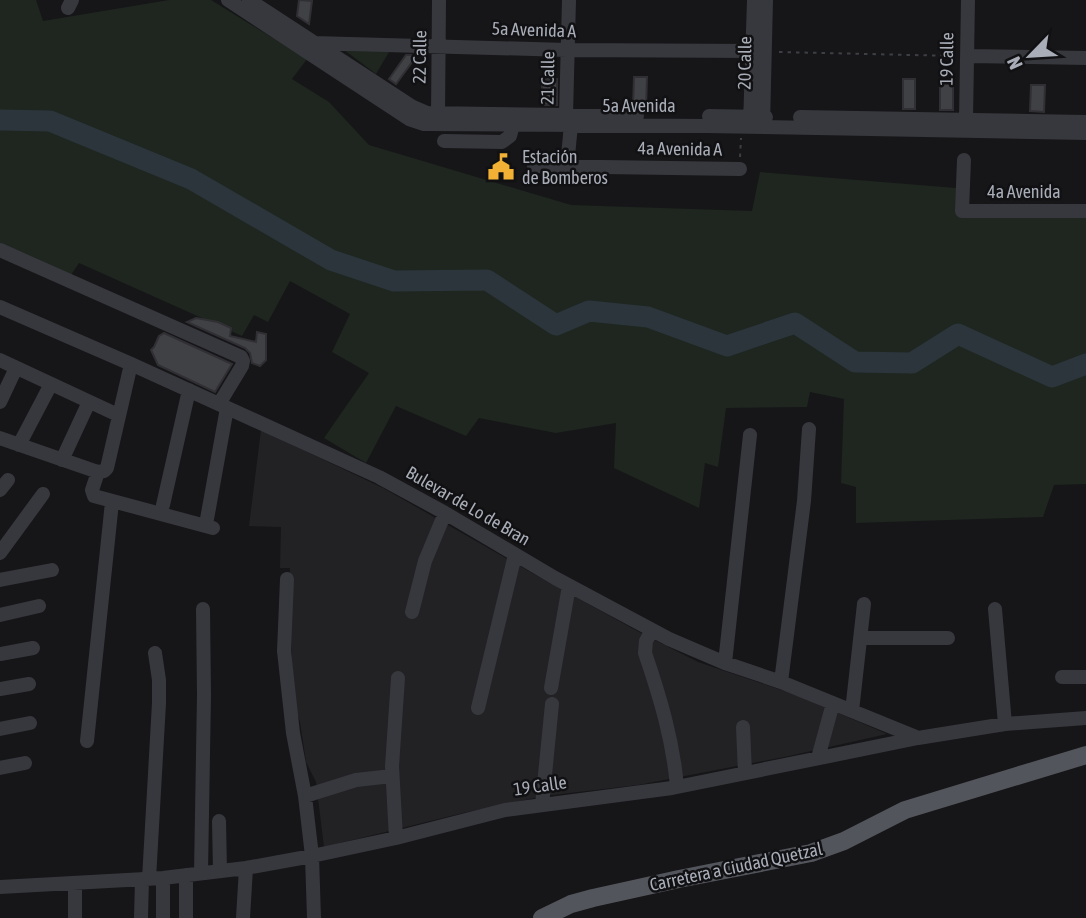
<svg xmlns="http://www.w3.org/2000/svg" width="1086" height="918" viewBox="0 0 1086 918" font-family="'Asap Condensed',sans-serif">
<rect width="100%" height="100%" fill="#161618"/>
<path fill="#222225" d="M261 430 383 488 532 573 639 632 698 662 799 696 887 734 789 756 638 785 544 796 463 813 324 847 316 782 306 762 300 722 292 697 290 568H280L281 527 249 526Z"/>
<path fill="#1e261f" d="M0 0H36L43 21 169 0H211L307 59 292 79 329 102 369 145 571 205 752 211 760 172 956 188 960 216 1086 215V484L1054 485 1043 517 856 523V487L841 483 844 399 810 392 807 407 726 408 718 467 705 463 699 508 614 468 616 423 556 433 479 418 466 436 396 406 366 463 324 438 369 373 332 352 350 314 290 281 268 322 254 315 242 336 79 263 71 275 0 246Z
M395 42 376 74 335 43Z"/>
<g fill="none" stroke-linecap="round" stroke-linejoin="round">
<path stroke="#2c353c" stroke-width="21" d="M0 120 50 121 191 179 331 260 394 281 487 280 556 325 589 311 648 317 727 346 795 323 855 362 912 363 958 334 1052 377 1086 364"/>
</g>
<path fill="#404145" stroke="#303034" stroke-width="2" d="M299 0 312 1 309 24 297 16Z
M406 55H411L415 58 396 84 389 79Z
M634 77H647L646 110 633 106Z
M542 79H557V105H542Z
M903 79H915V109H903Z
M940 82H953V110H940Z
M1031 85H1045L1044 112 1030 111Z
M196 318 218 322 231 328 230 336 256 342 257 332 266 334V360L260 366 252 363 250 353 245 348 187 322Z
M164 333 232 364 215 392 158 365 151 350 154 347 159 336Z"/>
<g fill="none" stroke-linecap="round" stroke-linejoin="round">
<path stroke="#3d3f44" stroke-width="2" stroke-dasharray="3.5 5" stroke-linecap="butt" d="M779 52 955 56
M740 157 741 138"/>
<path stroke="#37383d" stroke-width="14" d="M228 0 409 119 424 124 706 126 1086 133
M249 0 413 107 427 113 637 116
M68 8 72 0
M314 43 567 50 753 51
M967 56 1086 58
M438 114 439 0
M566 115 569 0
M709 116 766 117
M800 117 1086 122
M966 119 968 0
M750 125 754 0
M763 125 766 0
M444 141 502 142 510 136 513 125
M964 160 962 211H1086
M534 166 740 169
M567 166 571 125
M0 250 241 357 243 361 242 366 219 404
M0 307 131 364 379 477 445 513 555 578 669 639 725 663 781 682 916 737
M0 360 118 415
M0 402 16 368
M0 438 98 472 104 471 107 468 131 364
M19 445 51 384
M62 460 89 402
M98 472 92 490 94 496 213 528
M0 490 8 480
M163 505 189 390
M207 519 227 408
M0 553 43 494
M287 579 284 651 293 733 305 796 312 856 314 918
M0 580 52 570
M995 609 1005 724
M412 612 425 561 445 513
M0 615 39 606
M652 630 646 641 645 653C660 697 673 740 677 787
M860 638H948
M0 654 33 648
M725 663 750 435
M1062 677H1086
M781 682 804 501 809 429
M551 688 569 586
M0 689 29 684
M478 708 515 555
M852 711 864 604
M743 727 745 773
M0 729 30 723
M87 741 112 502
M818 758 833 703
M0 768 25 763
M305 796 356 780 392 776
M542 805 552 704
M219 821 220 871
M396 838 392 766 398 678
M201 873 204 695 203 609
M149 879 159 703V680L155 653
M75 883V918
M0 887 163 878 246 868 312 856 396 838 505 810 672 788 918 738 1005 724 1086 718
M141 918 142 879
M163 918V878
M186 918V875
M243 918 246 868"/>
<path stroke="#53555c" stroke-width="18" d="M542 918 571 904 593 898 679 879 811 853 844 841 905 810 1086 755"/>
</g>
<defs>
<g id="civic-bare" transform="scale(2.1)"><path d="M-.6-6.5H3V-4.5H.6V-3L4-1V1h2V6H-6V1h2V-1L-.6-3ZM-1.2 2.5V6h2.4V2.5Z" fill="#f2b134" stroke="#111113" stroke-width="2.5" paint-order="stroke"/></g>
</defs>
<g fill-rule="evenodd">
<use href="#civic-bare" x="501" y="167"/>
</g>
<g text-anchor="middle" stroke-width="5" stroke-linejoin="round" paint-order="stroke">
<g font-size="18" fill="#a8adb8" stroke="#111113">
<text transform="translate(534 30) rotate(2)" y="6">5a Avenida A</text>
<text transform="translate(420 57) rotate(-89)" y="6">22 Calle</text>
<text transform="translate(947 59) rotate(-89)" y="6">19 Calle</text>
<text transform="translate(745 63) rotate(-89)" y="6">20 Calle</text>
<text transform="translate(548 78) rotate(-89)" y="6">21 Calle</text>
<text x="639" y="112">5a Avenida</text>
<text transform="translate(680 149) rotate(1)" y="6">4a Avenida A</text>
<text x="1024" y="198">4a Avenida</text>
<text transform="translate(468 506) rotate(30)" y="6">Bulevar de Lo de Bran</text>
<text transform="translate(540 786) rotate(-8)" y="6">19 Calle</text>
<text transform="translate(736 867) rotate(-12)" y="6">Carretera a Ciudad Quetzal</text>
</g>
<g font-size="18" fill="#a8adb8" stroke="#111113" text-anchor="start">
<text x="522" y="163">Estación<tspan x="522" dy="21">de Bomberos</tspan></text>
</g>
</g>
<g transform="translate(1030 56) rotate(245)" stroke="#111113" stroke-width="5" paint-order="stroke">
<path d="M0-5L12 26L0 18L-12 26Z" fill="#a8adb8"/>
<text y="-10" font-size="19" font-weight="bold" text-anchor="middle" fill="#a8adb8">N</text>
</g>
</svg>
